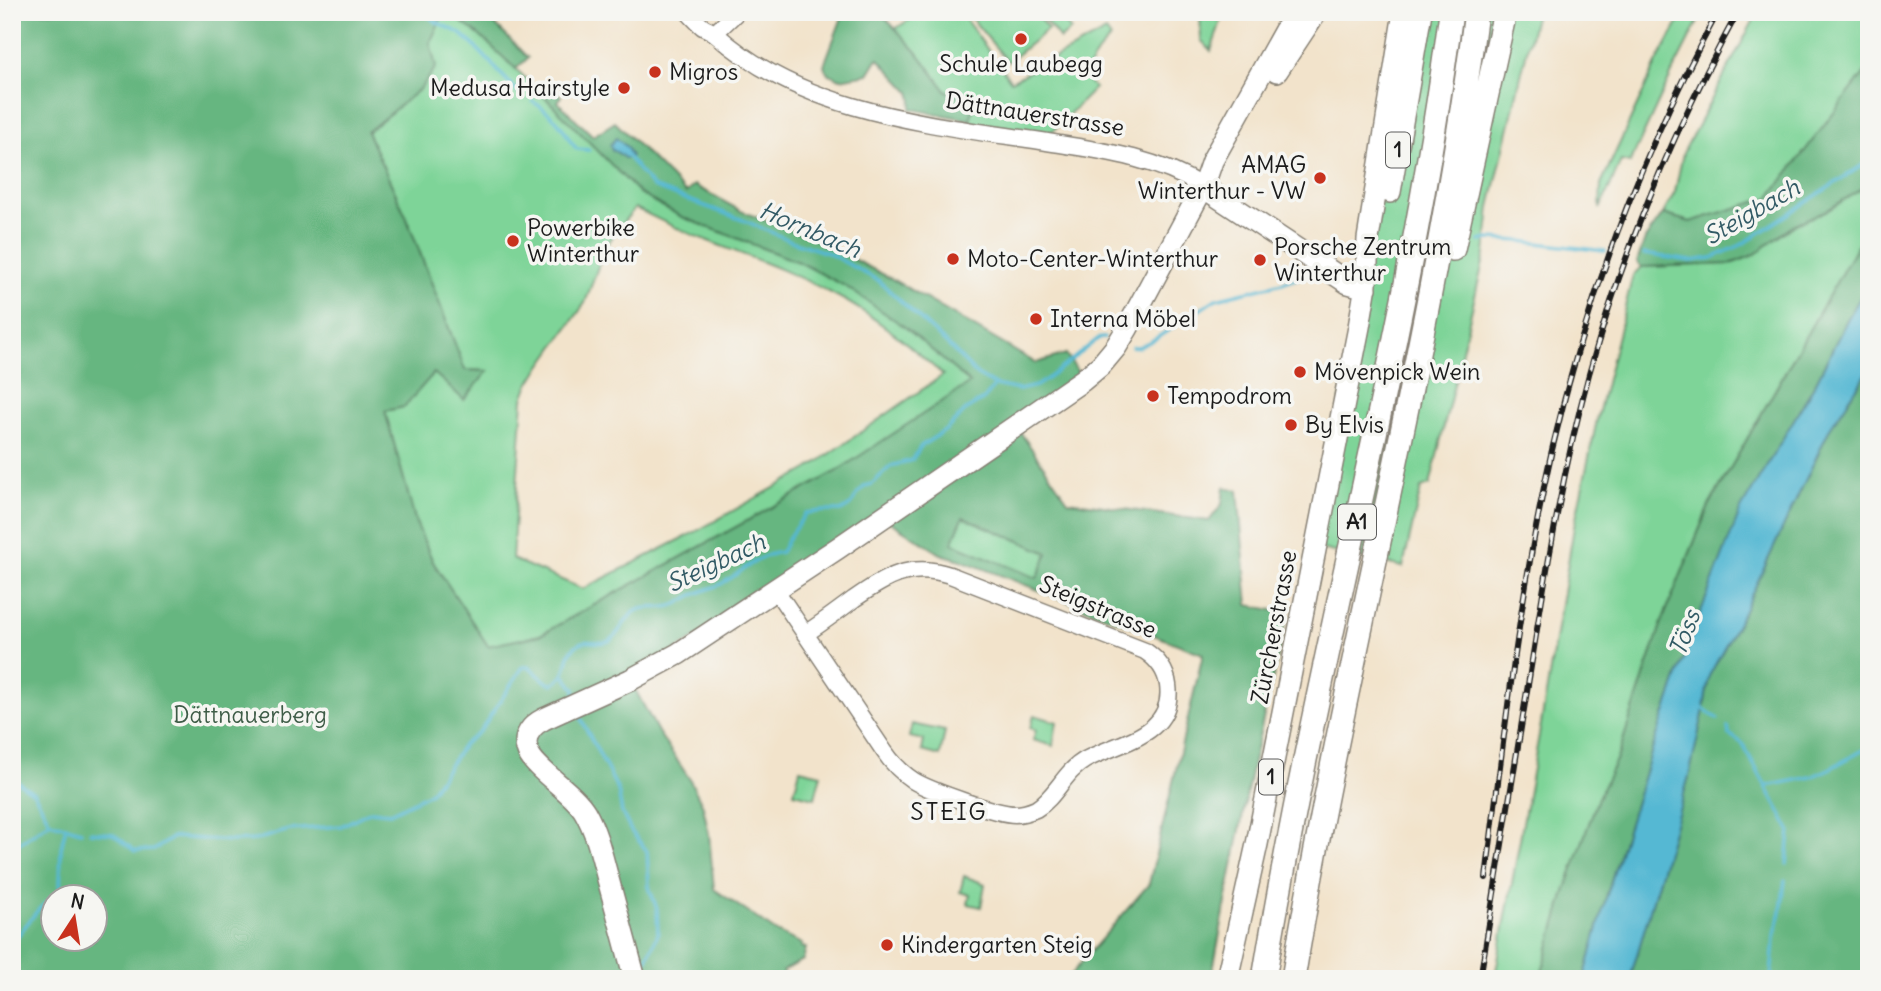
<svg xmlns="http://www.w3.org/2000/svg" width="1881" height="991" viewBox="0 0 1881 991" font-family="Delius,sans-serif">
<rect width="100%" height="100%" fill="#f6f6f2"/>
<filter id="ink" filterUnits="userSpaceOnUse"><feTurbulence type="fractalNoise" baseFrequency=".0143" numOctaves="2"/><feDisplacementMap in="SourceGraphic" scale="14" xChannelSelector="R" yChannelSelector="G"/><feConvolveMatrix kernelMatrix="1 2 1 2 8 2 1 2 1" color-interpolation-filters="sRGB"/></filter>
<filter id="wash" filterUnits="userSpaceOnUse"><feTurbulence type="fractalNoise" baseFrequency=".00686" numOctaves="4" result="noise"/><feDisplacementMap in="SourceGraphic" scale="28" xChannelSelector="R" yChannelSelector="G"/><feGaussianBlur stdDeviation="1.57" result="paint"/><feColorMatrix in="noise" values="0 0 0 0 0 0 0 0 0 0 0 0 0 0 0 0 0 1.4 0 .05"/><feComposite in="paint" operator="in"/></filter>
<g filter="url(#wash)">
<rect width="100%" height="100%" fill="#f2e3cb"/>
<path fill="#7ed498" stroke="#4d785a" stroke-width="2" fill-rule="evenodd" d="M444 12H448L479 35 516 69 569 121 640 194 682 217 801 263 845 286 905 327 970 383 834 473 540 635 488 646 433 562 416 523 385 411 404 407 434 372 488 371 465 370 405 214 367 132 421 88 429 43ZM635 208C656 218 677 229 698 237 743 255 788 270 831 293 873 314 908 344 943 375L808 469 695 532 583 589 512 559 523 399 528 386 536 373 585 303 604 250 616 231Z
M921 12H960L1011 81 1106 31 1111 38 1098 52 1083 77 1095 88 1043 141 965 129 970 120 974 102 946 91 917 52 895 29Z
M966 12H1034L1048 29 1008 62Z
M1038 12H1056L1071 30 1060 39Z
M1200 12H1224L1211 51 1201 40Z
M1404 12H1536L1490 207 1485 254 1430 485 1421 488 1403 567 1316 548Z
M1684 12H1703L1673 71 1630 163 1621 161 1600 209 1601 184 1656 64Z
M1758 12H1869V67L1769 198 1690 222 1663 214 1675 192 1683 153Z
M1869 184V221L1865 229 1866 230 1709 506 1663 619 1618 756 1598 798 1566 889 1540 979H1491L1496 971 1541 724 1574 527 1598 415 1633 275 1641 267 1731 264 1754 255 1796 224 1830 209Z
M963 517 1048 553 1037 579 952 543Z
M1034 715 1057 722 1053 746 1033 740 1036 730 1030 728Z
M912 724 945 731 940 756 922 751 924 740 909 737Z
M800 769 821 774 815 798 794 793Z
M964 876 985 884 981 907 968 904 970 895 960 892Z"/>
<path fill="#66b680" stroke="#41694e" stroke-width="2" fill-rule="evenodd" d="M12 12H444L430 43 436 67 421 88 367 132 405 214 465 370 488 371 464 400 434 373 404 407 385 411 416 523 433 562 488 646 540 635 834 473 970 383 905 327 845 286 801 263 682 217 640 194 539 91 551 87 561 96 558 102 593 136 615 122 686 193 694 185 741 211 812 238 890 278 1036 363 1066 354 1083 380 1016 426 1068 501 1209 521 1222 504 1224 487 1238 490 1248 605 1288 613 1252 767 1212 975 1208 979H1067L1149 884 1203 654 961 560 941 554 882 517 630 680 658 732 689 778 703 806 709 834 714 889 778 933 802 944 801 947 806 948 803 960 783 971 787 979H12ZM963 517 1048 553 1037 578 952 543ZM52 897H94V939H52Z
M448 12H483L528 58 516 69 479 35Z
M844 12H880L917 52 946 91 975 102 970 120 911 109 912 99 910 92 878 58 868 74 840 79 827 73 824 65Z
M1869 67V184L1829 209 1795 224 1754 255 1730 264 1641 267 1637 262 1645 239 1663 214 1690 222 1769 198Z
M1869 225V283L1848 318 1815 384 1741 510 1698 619 1652 750 1606 898 1584 979H1540L1566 889 1598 798 1618 756 1663 619 1709 506Z
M1869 370V979H1630L1689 776 1703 714 1709 676 1740 619 1830 428Z"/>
<path fill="#54b8d3" stroke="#386a78" stroke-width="2" d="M616 138 627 147 631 156 629 158H624L620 154 612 150 610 145Z
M1869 283V370L1830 428 1740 619 1709 676 1703 714 1689 776 1630 979H1584L1606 898 1652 750 1698 619 1741 509 1815 384 1848 318Z"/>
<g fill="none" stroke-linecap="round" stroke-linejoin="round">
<path stroke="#54b8d3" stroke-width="3.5" d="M426 13C434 24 448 26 459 33 482 49 498 74 519 92
M533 102C545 108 556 119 564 130 568 137 571 143 577 149L589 150
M627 156 653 187 743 220 794 242 828 253 879 281 949 346 977 375 995 385 1019 390 1036 386 1050 377 1099 338H1104
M1480 241 1489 239 1520 241 1605 251
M1644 254 1691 261 1712 258 1741 245 1869 161
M1132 347H1139L1155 339 1216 299 1282 283 1312 274
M564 675 575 689V693
M1700 706 1718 719
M581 719 618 790 622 813 631 831 647 851 649 887 657 909 658 934 646 961
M1728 727 1729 734 1742 743 1790 830 1787 864
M12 778 34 793 50 822 81 831
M1767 786 1811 777 1829 769 1869 747
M90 832 113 834 135 851 154 850 173 837 232 841 255 840 289 830 341 826 371 811 390 813 430 793 464 744 480 731 523 667H529L548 683 553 684C572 674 562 656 577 645 587 636 602 648 612 639 621 631 625 618 636 611 648 604 664 611 677 604 684 601 689 596 696 594 704 590 713 588 721 584 743 572 755 556 781 552L789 537 806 513 824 511H841L852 504 857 495 865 486 872 484 891 466 912 460 921 446 946 430 966 410 984 399 995 385
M12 848 50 822
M53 897 60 890 61 848 66 826
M12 943 38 910 52 897
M1771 979 1774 937 1781 912 1785 880"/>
</g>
</g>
<g filter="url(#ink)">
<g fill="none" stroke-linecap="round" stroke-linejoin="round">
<g stroke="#878074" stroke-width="19">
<path id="minor" d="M688 12C693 17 698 23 703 27 708 30 713 31 717 35 804 113 930 124 1041 141 1097 150 1154 156 1203 187
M715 33 737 12
M775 589 884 751C892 763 902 773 914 781 931 791 996 814 1015 814 1023 814 1029 812 1036 809 1056 797 1064 772 1085 760 1118 742 1175 736 1168 685 1166 670 1157 659 1145 651L950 575C910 562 886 577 854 599 838 611 822 623 805 634"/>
</g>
<g stroke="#878074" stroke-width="24">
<path id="major" d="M1277 71 1316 12
M1203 187 1330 271 1348 283 1366 288
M1390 192 1421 12
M635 979C626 946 617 912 608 879 602 857 597 833 585 812 572 790 532 769 527 749 523 735 532 725 544 719L630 680 678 654 838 548 1083 380 1101 365 1116 347 1127 329 1203 187 1212 161 1295 12
M1227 979 1257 844 1359 327 1366 285 1368 239 1404 12"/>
</g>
<g stroke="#878074" stroke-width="26">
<path id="highway" d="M1453 249 1505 12
M1264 979C1317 655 1409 338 1451 12
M1293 979C1346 655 1434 338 1476 12"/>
</g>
<use href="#minor" stroke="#fff" stroke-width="16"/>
<use href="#major" stroke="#fff" stroke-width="21"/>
<use href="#highway" stroke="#fff" stroke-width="23"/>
<g stroke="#1c1c1c" stroke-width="6">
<path id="rail" d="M1486 878C1504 735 1520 591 1552 450 1587 298 1643 149 1718 12
M1480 979C1498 871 1515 762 1533 654 1548 560 1564 466 1589 374 1624 248 1675 127 1738 12"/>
</g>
<use href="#rail" stroke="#f6f6f2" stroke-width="3.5" stroke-dasharray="10" stroke-linecap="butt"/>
</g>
</g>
<g fill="#c8321e" stroke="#f6f6f2" stroke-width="2.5">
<circle cx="1021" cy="39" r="7"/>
<circle cx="655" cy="72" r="7"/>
<circle cx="624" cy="88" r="7"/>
<circle cx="1320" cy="178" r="7"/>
<circle cx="513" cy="241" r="7"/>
<circle cx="953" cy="259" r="7"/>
<circle cx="1260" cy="260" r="7"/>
<circle cx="1036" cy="319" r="7"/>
<circle cx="1300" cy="372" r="7"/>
<circle cx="1153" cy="396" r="7"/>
<circle cx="1291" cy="425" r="7"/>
<circle cx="887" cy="945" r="7"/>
</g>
<g text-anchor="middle" stroke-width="7" stroke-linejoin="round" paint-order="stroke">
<g fill="#f6f6f2" stroke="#5d5d5c" stroke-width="2">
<rect x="1386" y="132.5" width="24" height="35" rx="5"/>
<rect x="1338" y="504.5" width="38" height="35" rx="5"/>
<rect x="1259" y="759.5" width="24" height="35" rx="5"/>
</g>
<g font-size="21" font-weight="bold" fill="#1c1c1c">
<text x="1398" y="157">1</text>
<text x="1357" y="529">A1</text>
<text x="1271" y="784">1</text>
</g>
<g font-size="23" fill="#1c1c1c" stroke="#f6f6f2" text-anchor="start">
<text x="1021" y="72" text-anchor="middle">Schule Laubegg</text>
<text x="669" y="80">Migros</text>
<text x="610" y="96" text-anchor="end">Medusa Hairstyle</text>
<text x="1306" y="173" text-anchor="end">AMAG<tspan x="1306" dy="26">Winterthur - VW</tspan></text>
<text x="527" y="236">Powerbike<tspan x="527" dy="26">Winterthur</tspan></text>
<text x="1274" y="255">Porsche Zentrum<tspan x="1274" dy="26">Winterthur</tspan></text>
<text x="967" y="267">Moto-Center-Winterthur</text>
<text x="1050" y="327">Interna Möbel</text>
<text x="1314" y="380">Mövenpick Wein</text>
<text x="1167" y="404">Tempodrom</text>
<text x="1305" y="433">By Elvis</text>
<text x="901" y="953">Kindergarten Steig</text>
</g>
<g font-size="23" fill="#1c1c1c" stroke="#f6f6f2">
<text transform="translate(1035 114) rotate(9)" y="8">Dättnauerstrasse</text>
<text transform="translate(1098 607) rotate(23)" y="8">Steigstrasse</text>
<text transform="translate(1274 627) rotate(-79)" y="8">Zürcherstrasse</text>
</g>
<g font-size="23" fill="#3e5c47" stroke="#f6f6f2">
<text x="250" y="723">Dättnauerberg</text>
</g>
<g font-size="24" font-style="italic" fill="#325a65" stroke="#f6f6f2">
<text transform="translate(1752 212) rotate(-30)" y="8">Steigbach</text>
<text transform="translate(810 230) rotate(23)" y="8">Hornbach</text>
<text transform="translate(716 563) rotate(-25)" y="8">Steigbach</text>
<text transform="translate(1685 633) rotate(-69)" y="8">Töss</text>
</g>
<g font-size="24" letter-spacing="2" fill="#1c1c1c" stroke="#f6f6f2">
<text x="949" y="820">STEIG</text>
</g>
</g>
<rect width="1881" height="991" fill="none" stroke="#f6f6f2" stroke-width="42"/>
<g transform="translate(74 918) rotate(12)"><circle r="33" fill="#f6f6f2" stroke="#9f9f9c" stroke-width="2"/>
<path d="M0-5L12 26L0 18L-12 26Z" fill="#c8321e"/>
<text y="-10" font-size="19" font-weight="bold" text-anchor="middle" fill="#1c1c1c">N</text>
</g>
</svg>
